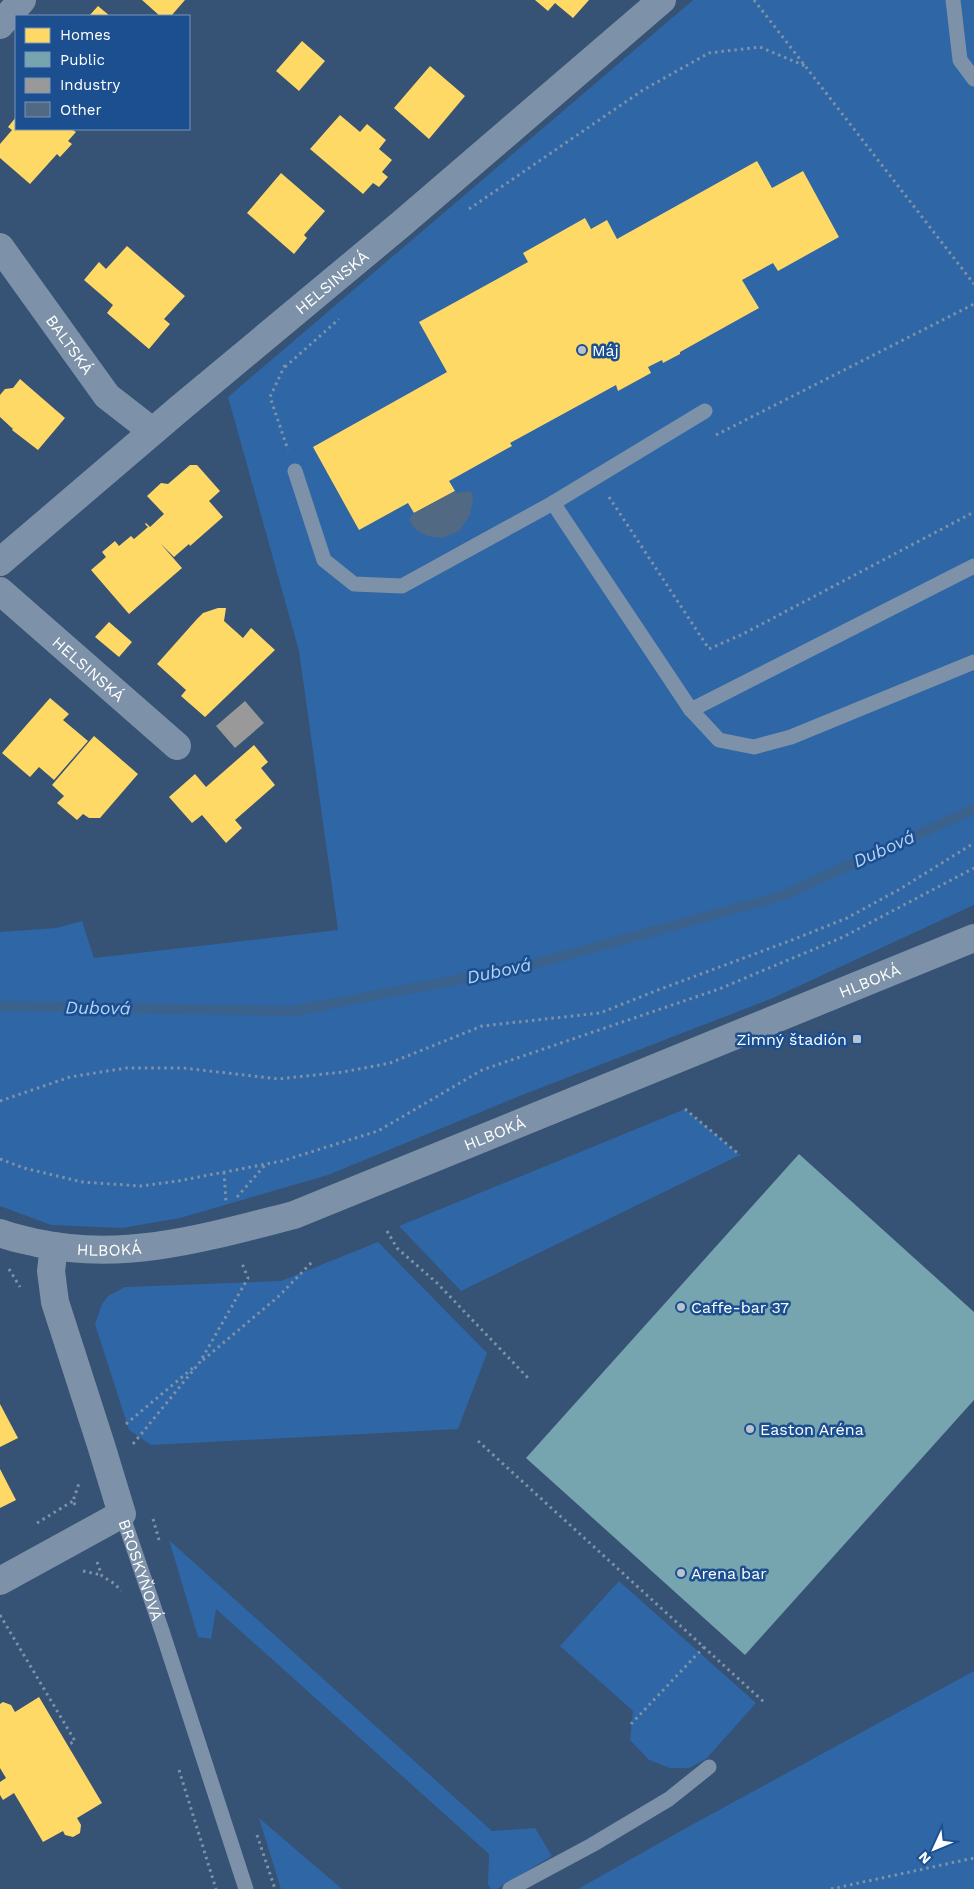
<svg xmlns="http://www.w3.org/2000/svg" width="974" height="1889" viewBox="0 0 974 1889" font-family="'Work Sans',sans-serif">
<rect width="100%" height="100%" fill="#365274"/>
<path fill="#2f66a5" d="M693 0H974V905L773 998 517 1097 328 1175 180 1218 122 1228 51 1225 0 1206V932L56 928 82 921 94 958 338 930 299 651 228 397Z
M685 1109 740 1155 461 1291 399 1226Z
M378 1242 487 1353 458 1429 151 1445 129 1430 95 1324 102 1304 108 1296 125 1287 281 1281Z
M169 1540 492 1831 535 1828 552 1856 497 1889H491L488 1884 489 1854 216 1609 211 1639 198 1637Z
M619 1581 756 1703 706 1759 689 1768H670L649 1760 630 1740 633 1711 560 1646Z
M974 1671V1889H578L686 1828Z
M259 1818 342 1889H281Z"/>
<path fill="#ffd966" d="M142 0H185L171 16H160Z
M535 0H589L573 18 555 3 548 11Z
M98 6 110 16H89Z
M302 41 325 61 299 91 276 71Z
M430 66 465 96 429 139 394 108Z
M340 115 360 132 367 124 386 140 379 149 392 160 382 172 388 177 379 187 373 183 363 194 310 149Z
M16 117V129H71L76 132 68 141 72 144 60 157 57 154 30 184 0 158V144L12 130 8 127Z
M757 161 772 188 803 171 839 237 778 271 773 263 742 280 759 308 680 352V354L663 363 662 360 648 367 651 373 618 391 616 385 510 443 512 446 449 481 455 491 414 513 408 503 359 530 313 447 447 372 419 322 528 262 523 253 585 218 591 229 607 220 617 239Z
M281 173 325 211 304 235 307 238 294 254 247 213Z
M127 246 185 296 164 319 170 324 149 349 107 313 113 305 84 280 99 262 106 269Z
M20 379 65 418 38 450 12 430 13 429 0 417V395L5 389 13 388Z
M190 465H197L220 491 209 501 223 517 190 546 189 544 174 557 160 543 182 568 129 614 91 570 106 557 102 552 115 541 119 546 131 536 134 539 148 527 145 524 146 523 150 527 164 514 147 496 161 483 168 484Z
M218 608H226L224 621 243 638 251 628 275 650 205 717 181 696 186 690 157 664 197 619 203 613Z
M109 622 132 642 119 657 95 637Z
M50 698 69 714 63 720 88 741 54 780 39 767 30 777 2 753Z
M94 736 138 774 100 818H89L83 814 77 820 57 803 64 796 52 785Z
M254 745 268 762 261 768 275 785 235 820 242 828 226 843 202 815 192 823 169 797 195 774 206 787Z
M0 1404 18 1438 0 1447Z
M0 1469 16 1500 0 1508Z
M39 1697 102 1803 77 1818 81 1825 80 1833 73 1837 65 1835 63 1831 43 1842 14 1793 3 1800 0 1795V1782L6 1778 0 1768V1704L3 1702 11 1705 15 1712Z"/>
<path fill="#76a5af" d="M799 1154 974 1312V1400L745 1655 526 1458Z"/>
<path fill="#999" d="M245 701 264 723 235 748 216 726Z"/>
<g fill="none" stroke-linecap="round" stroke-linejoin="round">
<path stroke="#3b618d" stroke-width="10" d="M0 1006 293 1011 520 968 781 896 974 809"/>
</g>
<path fill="#526984" d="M455 491 456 493 471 491 473 499 470 515 459 531 442 538 427 536 414 528 409 519 414 513Z"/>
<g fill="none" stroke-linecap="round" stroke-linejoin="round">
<path stroke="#7d92a8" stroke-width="3" stroke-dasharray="2.5 4" stroke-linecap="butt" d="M754 0 974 284
M469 209 643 90 709 53 760 47 805 66
M285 365 270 397 288 450
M285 367 339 319
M716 435 974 304
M609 497 709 649 743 634 974 512
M0 1101 70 1077 126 1068H183L278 1079 343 1072 390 1063 482 1026 600 1013 658 990 792 940 847 918 900 889 974 843
M685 1109 740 1155
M0 1159 24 1168 82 1182 141 1186 178 1181 282 1161 378 1131 482 1070 719 989 843 937 974 868
M224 1172 226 1202
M237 1197 266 1164
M387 1231 397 1248 437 1283 529 1379
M9 1269 20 1287
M203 1360 279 1296 312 1262
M126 1424 194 1367
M478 1441 765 1703
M133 1444 200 1362 248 1278 241 1261
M75 1505 73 1501 79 1483
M153 1519 159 1540
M37 1523 73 1501
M97 1562 102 1576 115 1584 121 1591
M83 1571 101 1575
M0 1615 75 1741 68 1745
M631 1724 704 1647
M179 1770 216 1889
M257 1835 275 1889
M831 1889 974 1858"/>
<g stroke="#7d92a8" stroke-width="15">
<path d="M953 0 960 60 974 79"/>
<path d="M295 471 324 560 354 584 402 586 553 503 705 411"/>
<path d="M553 503 691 710 974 566"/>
<path d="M691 710 719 740 754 747 791 737 974 662"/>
<path id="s1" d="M122 1514 162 1631 246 1889"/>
<path d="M510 1889 592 1845 669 1799 709 1767"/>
</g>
<g stroke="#7d92a8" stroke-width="28">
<path d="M0 25 22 0"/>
<path id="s2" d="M0 247 107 396 152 431"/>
<path id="s3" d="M0 562 179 409 400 225 662 0"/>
<path id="s4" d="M0 591 177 746"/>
<path id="s5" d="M0 1233C12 1238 25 1240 37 1243 126 1262 208 1237 294 1215L974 938"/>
<path d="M0 1581 122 1514 101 1445 55 1302 51 1271 54 1246"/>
</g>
</g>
<g fill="#b9c2ce" stroke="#1b4f8f" stroke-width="2">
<circle cx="582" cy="350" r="5"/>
<rect x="852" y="1034" width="10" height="10" rx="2.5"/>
<circle cx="681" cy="1307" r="5"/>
<circle cx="750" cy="1429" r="5"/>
<circle cx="681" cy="1573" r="5"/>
</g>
<g text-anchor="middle" stroke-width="5" stroke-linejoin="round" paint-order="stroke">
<g font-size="16" fill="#fff" stroke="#1b4f8f">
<text dy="6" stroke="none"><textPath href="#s3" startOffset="434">HELSINSKÁ</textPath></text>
<text dy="6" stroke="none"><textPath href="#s2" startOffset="120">BALTSKÁ</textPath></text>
<text dy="6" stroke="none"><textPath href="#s4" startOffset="118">HELSINSKÁ</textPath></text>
<text dy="6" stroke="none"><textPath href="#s5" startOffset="921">HLBOKÁ</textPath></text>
<text dy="6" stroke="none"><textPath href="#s5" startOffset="516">HLBOKÁ</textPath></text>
<text dy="6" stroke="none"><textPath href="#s5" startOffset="111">HLBOKÁ</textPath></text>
<text dy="6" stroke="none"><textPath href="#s1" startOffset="59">BROSKYŇOVÁ</textPath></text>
</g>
<g font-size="16" fill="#fff" stroke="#1b4f8f" text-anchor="start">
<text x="592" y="356">Máj</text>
<text x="847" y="1045" text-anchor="end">Zimný štadión</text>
<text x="691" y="1313">Caffe-bar 37</text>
<text x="760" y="1435">Easton Aréna</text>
<text x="691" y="1579">Arena bar</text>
</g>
<g font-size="18" font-style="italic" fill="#b5d3f5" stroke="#1b4f8f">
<text transform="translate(884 849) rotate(-24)" y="6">Dubová</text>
<text transform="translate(499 971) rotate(-12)" y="6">Dubová</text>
<text transform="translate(98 1008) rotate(1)" y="6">Dubová</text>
</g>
</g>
<rect x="15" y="15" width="175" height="115" fill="#1b4f8f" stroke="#7695bc"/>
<rect x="25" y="28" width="25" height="15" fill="#ffd966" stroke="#7695bc"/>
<text x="60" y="40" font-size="15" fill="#ffffff">Homes</text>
<rect x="25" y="52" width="25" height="15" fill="#76a5af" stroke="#7695bc"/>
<text x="60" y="65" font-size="15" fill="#ffffff">Public</text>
<rect x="25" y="78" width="25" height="15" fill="#999999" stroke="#7695bc"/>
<text x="60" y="90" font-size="15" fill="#ffffff">Industry</text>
<rect x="25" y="102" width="25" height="15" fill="#526984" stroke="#7695bc"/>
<text x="60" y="115" font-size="15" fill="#ffffff">Other</text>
<g transform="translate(934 1849) rotate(226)" stroke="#1b4f8f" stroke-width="4" paint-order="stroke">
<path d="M0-4L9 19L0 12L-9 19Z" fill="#ffffff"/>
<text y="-8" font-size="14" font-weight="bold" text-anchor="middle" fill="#ffffff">N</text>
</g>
</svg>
